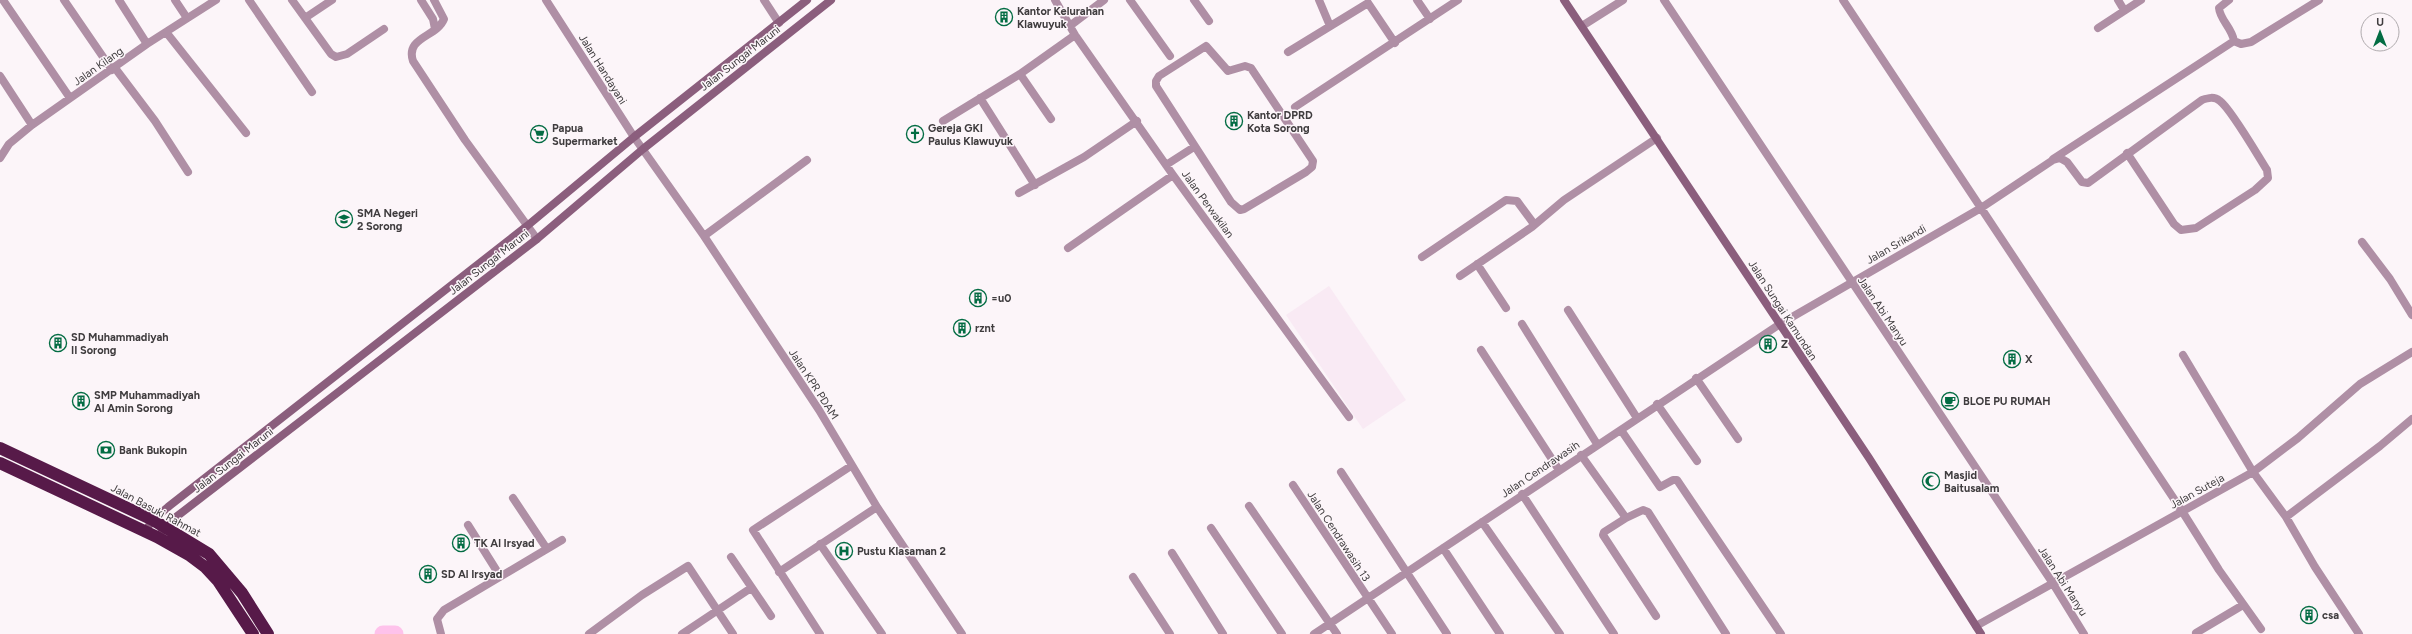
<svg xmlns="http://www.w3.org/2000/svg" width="2412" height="634" viewBox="0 0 2412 634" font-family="Figtree,sans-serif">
<rect width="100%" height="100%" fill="#fcf5f9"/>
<path fill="#f9eaf4" d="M1329 286 1406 400 1363 429 1286 315Z"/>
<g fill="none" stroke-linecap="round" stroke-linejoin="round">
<path stroke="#fec2eb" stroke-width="17" d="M383 634H395"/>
<path stroke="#af8fa5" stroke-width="8" d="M3 0 70 98
M64 0 112 70
M119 0 147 44
M175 0 187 18
M249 0 312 92
M292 0 331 54 336 57 347 54 384 29
M421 0 433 19 435 29
M434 0 444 19C437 37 405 37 413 61L465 140 537 239
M546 0 634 137 704 236 819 410 877 507 962 634
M764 0 779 23
M1055 0 1075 35 1173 175 1349 417
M1130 0 1170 56
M1194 0 1209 21
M1319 0 1330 26
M1417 0 1430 19
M1664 0 2052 582 2084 634
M1843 0 2182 511 2219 570 2261 629
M2118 0 2124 10
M305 18 332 0
M1071 25 1104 0
M1582 26 1623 0
M2098 28 2141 0
M166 32 246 133
M2234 41 2241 44 2251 42 2319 0
M1206 46 1228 71 1245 66 1251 68 1313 161 1312 167 1306 172 1244 209 1240 210 1231 202 1156 86V81L1159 76Z
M1288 52 1368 3 1395 43
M115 68 155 121 188 172
M1020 74 1051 119
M0 76 32 125
M980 98 1035 185
M1295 107 1458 0
M943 121 1020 74 1075 35
M0 158 9 144 32 125 147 44 216 0
M2053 159 2234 41C2232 28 2220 20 2219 8L2229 0
M1166 165 1194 147
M1019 193 1084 157 1137 121
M704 236 807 160
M2362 242 2390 279 2412 315
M1068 248 1173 175
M1422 257 1506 200 1517 201 1534 224
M1477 264 1506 308
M1460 276 1532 227 1564 200 1657 138
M1568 310 1637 418
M1522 324 1597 444
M1481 350 1559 470
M2183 355 2253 472 2286 517 2315 567 2359 634
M1696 378 1738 439
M1657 404 1697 461
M1621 430 1660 487 1673 480H1677L1781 634
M1581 455 1626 518 1604 532 1603 535 1656 616
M1341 472 1447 634
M1293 485 1392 634
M1522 494 1614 634
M513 498 547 549
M1249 506 1337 634
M2286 517 2380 446 2412 419
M1626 518 1643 510 1648 512 1726 634
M1482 522 1560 634
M468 525 500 576
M1211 528 1282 634
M820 544 882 634
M1443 548 1500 634
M1172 553 1223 634
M731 557 771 616
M779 572 877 507
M1133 577 1170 634
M1976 626 2253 472 2298 438 2360 384 2412 352
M2196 633 2243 605
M441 634 437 619 444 610 562 540
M589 634 642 595 688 566 733 634
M682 634 751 588
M820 634 753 530 851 466
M1314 634 1780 324 1981 208 2053 160 2060 158 2067 162 2082 182 2088 183 2202 100C2208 98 2214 96 2220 101 2231 109 2258 156 2267 170L2268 178 2255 190 2196 228 2181 230 2174 224 2127 153"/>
<path stroke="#8b5e7d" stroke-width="8" d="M1564 0 1869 458 1981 634
M145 531 153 520 168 507 527 226 634 137 807 0
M157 537 176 517 537 239 643 149 831 0"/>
<path stroke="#571a49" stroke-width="12" d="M0 448 153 520 209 554 242 593 268 634
M0 463 157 537 189 555 205 567 218 581 253 634"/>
</g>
<defs>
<g id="building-ring" transform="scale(0.9)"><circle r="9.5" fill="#fcf5f9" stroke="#036c43" stroke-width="1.5"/><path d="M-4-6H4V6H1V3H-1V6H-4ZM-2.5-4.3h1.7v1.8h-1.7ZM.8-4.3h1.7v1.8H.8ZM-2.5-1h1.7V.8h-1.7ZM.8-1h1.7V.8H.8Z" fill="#036c43"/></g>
<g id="supermarket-ring" transform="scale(0.9)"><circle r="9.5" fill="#fcf5f9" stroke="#036c43" stroke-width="1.5"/><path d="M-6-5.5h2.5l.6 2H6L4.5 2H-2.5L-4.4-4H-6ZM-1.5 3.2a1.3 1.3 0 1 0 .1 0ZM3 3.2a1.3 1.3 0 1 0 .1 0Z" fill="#036c43"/></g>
<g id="church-ring" transform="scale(0.9)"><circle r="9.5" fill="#fcf5f9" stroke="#036c43" stroke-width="1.5"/><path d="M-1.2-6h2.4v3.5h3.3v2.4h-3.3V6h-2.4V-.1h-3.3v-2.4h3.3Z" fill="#036c43"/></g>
<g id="school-ring" transform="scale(0.9)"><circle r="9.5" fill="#fcf5f9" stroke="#036c43" stroke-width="1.5"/><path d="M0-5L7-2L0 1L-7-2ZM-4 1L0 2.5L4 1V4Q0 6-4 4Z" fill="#036c43"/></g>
<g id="cafe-ring" transform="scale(0.9)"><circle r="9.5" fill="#fcf5f9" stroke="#036c43" stroke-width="1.5"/><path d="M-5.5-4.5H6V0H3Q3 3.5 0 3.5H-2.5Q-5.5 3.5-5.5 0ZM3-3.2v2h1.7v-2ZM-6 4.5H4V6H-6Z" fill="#036c43"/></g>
<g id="bank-ring" transform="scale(0.9)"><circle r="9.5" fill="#fcf5f9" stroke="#036c43" stroke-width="1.5"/><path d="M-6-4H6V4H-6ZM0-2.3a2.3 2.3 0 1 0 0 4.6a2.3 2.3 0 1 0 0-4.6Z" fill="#036c43"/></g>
<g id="mosque-ring" transform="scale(0.9)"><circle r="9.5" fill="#fcf5f9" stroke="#036c43" stroke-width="1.5"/><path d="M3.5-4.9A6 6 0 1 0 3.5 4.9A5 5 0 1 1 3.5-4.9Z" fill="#036c43"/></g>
<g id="hospital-ring" transform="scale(0.9)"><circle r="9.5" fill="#fcf5f9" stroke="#036c43" stroke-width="1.5"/><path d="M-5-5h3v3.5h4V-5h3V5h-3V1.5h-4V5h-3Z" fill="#036c43"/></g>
</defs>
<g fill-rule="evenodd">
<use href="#building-ring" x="1004" y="17"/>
<use href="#building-ring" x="1234" y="121"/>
<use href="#supermarket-ring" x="539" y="134"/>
<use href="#church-ring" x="915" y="134"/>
<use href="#school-ring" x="344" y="219"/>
<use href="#building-ring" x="978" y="298"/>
<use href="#building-ring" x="962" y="328"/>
<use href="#building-ring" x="58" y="343"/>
<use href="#building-ring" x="1768" y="344"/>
<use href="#building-ring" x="2012" y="359"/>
<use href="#building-ring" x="81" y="401"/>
<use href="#cafe-ring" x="1950" y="401"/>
<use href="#bank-ring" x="106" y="450"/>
<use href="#mosque-ring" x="1931" y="481"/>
<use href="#building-ring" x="461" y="543"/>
<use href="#hospital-ring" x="844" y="551"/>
<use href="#building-ring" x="428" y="574"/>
<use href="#building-ring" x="2309" y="615"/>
</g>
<g text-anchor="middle" stroke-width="3" stroke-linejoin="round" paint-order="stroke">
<g font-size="11" font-weight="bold" fill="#3f3c3e" stroke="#fcf5f9" text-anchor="start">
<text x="1017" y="15">Kantor Kelurahan<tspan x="1017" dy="13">Klawuyuk</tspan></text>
<text x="1247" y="119">Kantor DPRD<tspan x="1247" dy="13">Kota Sorong</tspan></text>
<text x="552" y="132">Papua<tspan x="552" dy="13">Supermarket</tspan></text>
<text x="928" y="132">Gereja GKI<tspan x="928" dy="13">Paulus Klawuyuk</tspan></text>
<text x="357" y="217">SMA Negeri<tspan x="357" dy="13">2 Sorong</tspan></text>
<text x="991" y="302">=u0</text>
<text x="975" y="332">rznt</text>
<text x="71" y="341">SD Muhammadiyah<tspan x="71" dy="13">II Sorong</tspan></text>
<text x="1781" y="348">Z</text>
<text x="2025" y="363">X</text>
<text x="94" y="399">SMP Muhammadiyah<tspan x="94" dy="13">Al Amin Sorong</tspan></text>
<text x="1963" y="405">BLOE PU RUMAH</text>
<text x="119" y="454">Bank Bukopin</text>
<text x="1944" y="479">Masjid<tspan x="1944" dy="13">Baitusalam</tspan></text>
<text x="474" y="547">TK Al Irsyad</text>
<text x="857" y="555">Pustu Klasaman 2</text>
<text x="441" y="578">SD Al Irsyad</text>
<text x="2322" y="619">csa</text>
</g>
<g font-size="11" fill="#3f3c3e" stroke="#fcf5f9">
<text transform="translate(740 58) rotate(-38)" y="4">Jalan Sungai Maruni</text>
<text transform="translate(98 66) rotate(-35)" y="4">Jalan Kilang</text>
<text transform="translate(603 69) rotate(58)" y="4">Jalan Handayani</text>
<text transform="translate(1208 204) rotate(54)" y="4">Jalan Perwakilan</text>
<text transform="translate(1896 244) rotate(-30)" y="4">Jalan Srikandi</text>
<text transform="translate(489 262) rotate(-38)" y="4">Jalan Sungai Maruni</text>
<text transform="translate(1783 310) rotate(57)" y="4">Jalan Sungai Kamundan</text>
<text transform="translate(1883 311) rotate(56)" y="4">Jalan Abi Manyu</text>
<text transform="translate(814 384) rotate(57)" y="4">Jalan KPR PDAM</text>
<text transform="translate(233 460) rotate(-38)" y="4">Jalan Sungai Maruni</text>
<text transform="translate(1540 469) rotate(-34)" y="4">Jalan Cendrawasih</text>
<text transform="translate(2197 491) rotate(-29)" y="4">Jalan Suteja</text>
<text transform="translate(156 510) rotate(28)" y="4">Jalan Basuki Rahmat</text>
<text transform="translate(1339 536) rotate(57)" y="4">Jalan Cendrawasih 13</text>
<text transform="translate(2063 581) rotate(57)" y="4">Jalan Abi Manyu</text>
</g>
</g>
<g transform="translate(2380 32)"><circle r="19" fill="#fcf5f9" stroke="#b0abae"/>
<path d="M0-3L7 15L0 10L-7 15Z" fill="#036c43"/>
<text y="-6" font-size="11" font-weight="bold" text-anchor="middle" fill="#3f3c3e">U</text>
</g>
</svg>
